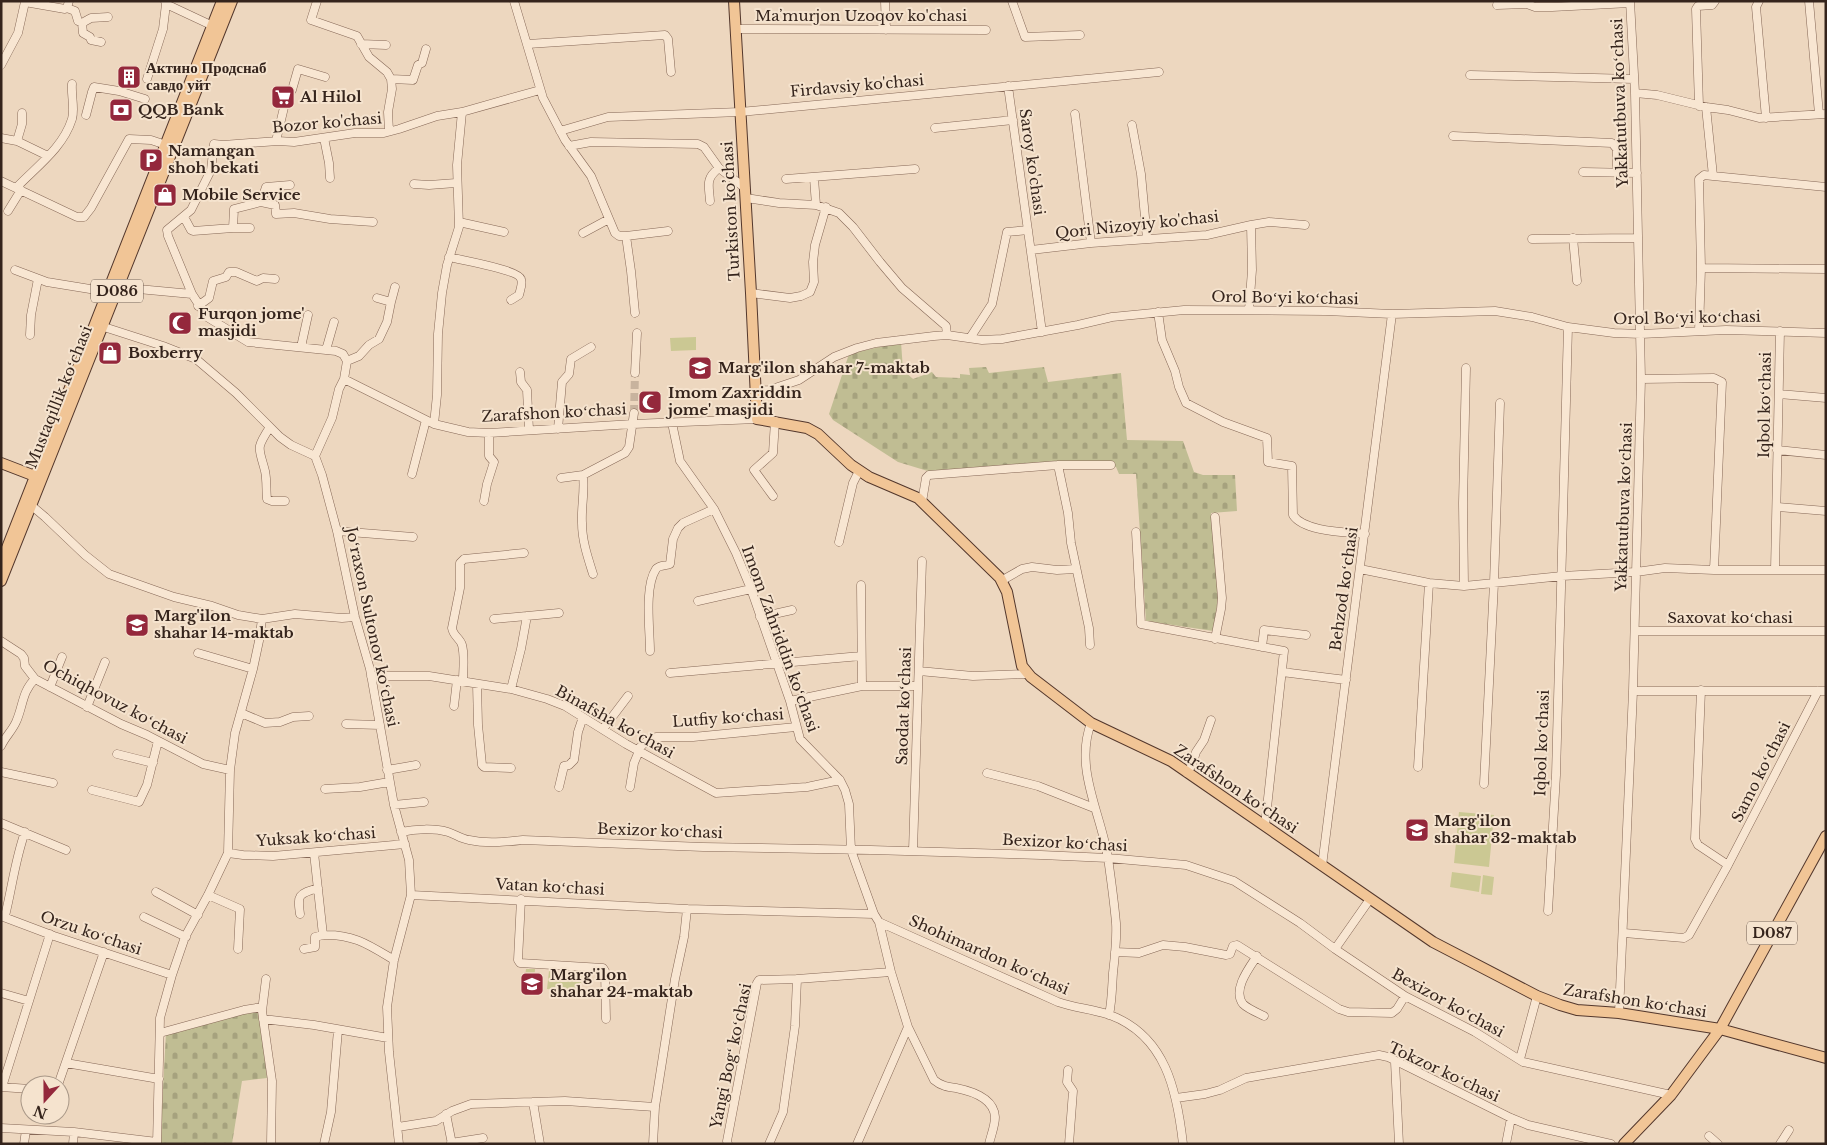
<svg xmlns="http://www.w3.org/2000/svg" width="1827" height="1145" viewBox="0 0 1827 1145" font-family="'Libre Baskerville',serif">
<defs>
<pattern id="cemetery-stones" width="16" height="16" patternUnits="userSpaceOnUse" patternTransform="scale(1.25)"><rect width="16" height="16" fill="#c0bd93"/><path d="M2 7V4a2 2 0 0 1 4 0v3zM10 15v-3a2 2 0 0 1 4 0v3z" fill="#a6a27e"/></pattern>
</defs>
<rect width="100%" height="100%" fill="#edd7bf"/>
<path fill="url(#cemetery-stones)" d="M901 342 903 370 913 379 932 372 936 377 960 378V374L970 375 969 368 986 367 989 373 1044 367 1048 382 1121 373 1127 440 1183 441 1194 472 1203 475H1235L1237 511 1211 513 1219 592 1213 631 1146 621 1136 474H1119L1116 467 1003 469 931 472 898 462 833 420 829 414 849 354Z
M260 1009 267 1078 242 1081 232 1144H160L166 1033Z"/>
<path fill="#cbc893" d="M696 337V350L671 351 670 338Z
M1459 812 1494 815 1489 867 1454 863Z
M1452 872 1481 876 1479 892 1450 887Z
M1483 875 1494 877 1492 895 1481 894Z
M526 969H535L534 986H524Z
M549 971 582 974 580 992 547 989Z"/>
<g fill="none" stroke-linecap="round" stroke-linejoin="round">
<path stroke="#c8b39e" stroke-width="8" stroke-dasharray="8 4" stroke-linecap="butt" d="M634 413 635 373"/>
<g stroke="#866857" stroke-width="9">
<path id="minor" d="M165 1 166 4 213 26
M317 1 311 20 357 36 369 57 387 72 391 79 392 89 388 112 389 131
M514 1 543 98 565 140 591 176 615 233 619 236H626L631 271 635 313
M885 1 886 30
M1012 1 1025 37 1080 35
M1759 1 1756 7 1766 118
M1809 1 1819 114
M1497 5 1527 4 1535 7H1552L1630 3
M67 8 75 11 78 21 82 23 83 33 90 37 91 40 101 42
M82 23 91 18 108 17
M736 29 986 30
M361 44 386 45
M528 44 665 35 668 39 671 72
M1 65 18 33 25 2 65 9 67 8 69 1
M1470 75 1634 79
M147 79 163 29 166 4
M391 79 413 80 418 65 422 63 426 49
M1008 86 1042 332
M1635 93 1657 95 1706 107 1728 110 1759 118 1826 114
M1699 106 1696 9 1698 6 1712 5 1715 1
M1706 107 1713 176 1826 187
M1075 114 1091 243
M86 115 92 92 94 87 119 91 145 99
M1132 125 1141 174 1147 239
M935 128 1013 120
M560 131 608 117 740 112 1159 72
M1453 136 1612 143 1617 149V173
M1 138 17 141 48 156
M324 138 329 163 330 178
M17 141 22 124V113
M276 141 286 99 292 90 298 69 325 77
M569 146 591 142 698 144 704 147 719 168 745 188
M1583 172 1637 173
M814 178 816 205
M786 179 915 169
M1 181 77 217H84L91 208 129 139 151 140 166 145
M414 184 429 185 456 183
M16 188C36 167 63 148 72 119 75 109 71 95 72 84
M746 198 779 203 816 205 839 213 853 227 880 262 902 288 946 326 947 335
M710 201C709 185 705 179 719 168
M261 202 266 187 290 185
M8 211 21 190
M184 217 191 230 193 231 233 228 234 209 261 202 275 205 276 214 294 213 330 219 373 222
M459 222 504 232
M1251 225 1269 222 1305 225
M233 228H250
M583 233 609 219
M626 236 668 231
M1573 238 1577 281
M1532 239 1638 238
M1031 250 1091 243 1207 235 1251 225 1252 270 1249 310
M449 257C460 260 519 270 521 279 523 283 520 291 519 295L511 300
M1701 268 1699 179 1704 175 1713 176
M15 270 47 282 90 289 107 294
M120 283 138 289 192 294 207 317 248 342 336 351 343 354 347 361 344 379 339 389 332 418 315 456
M751 293 790 298 801 296 810 292 814 282 813 262 815 245 826 207
M192 294 168 236 167 230 191 210 211 170 214 144 223 145 278 141 294 142 355 133H384L399 129 437 116 462 112 540 90
M391 302 395 287
M198 306 209 298 213 281 226 277 229 272H236L257 281 263 278 275 279
M1158 312 1162 340 1175 371 1179 387 1186 403 1223 422 1267 438 1268 462 1292 466 1293 515C1304 532 1346 532 1365 534
M104 327 163 346 196 359 236 393 280 437 291 445 315 456 322 475 337 531 355 617 370 669 394 805 409 860 411 895 394 960 387 1007 389 1052 399 1144
M1699 331 1701 268 1826 269
M30 335 31 315 38 279
M970 338 992 304 1007 232 1028 230
M301 347 308 315
M326 350 334 322
M347 361 359 356 369 345 379 339 387 322 391 302 377 298
M520 372 521 382 527 390 529 430
M635 373 637 333
M344 379 434 424 468 432 489 433 633 424 757 419
M1641 379 1714 378 1722 382 1714 570
M756 391 769 390 799 380 834 357 857 348 876 343 934 336 947 335 982 340 1002 339 1078 325 1112 317 1184 310 1326 311 1392 314 1495 311 1532 317 1568 327 1614 333 1641 334 1726 330 1826 333
M1779 394 1826 398
M672 423 680 461 714 509 736 553 751 589 790 701 800 739 840 780 845 790 849 804 851 850 874 914 879 922 891 972 908 1027 857 1144
M434 424 437 395 438 334 442 293 447 265 459 227 457 165 462 112
M270 427C255 450 259 447 265 471 267 480 266 490 267 499L272 501H285
M558 429 562 382 569 374 571 359 591 347
M1777 450 1826 455
M1058 465 1068 513 1071 543 1089 628 1090 645
M412 474 426 420
M583 475C585 492 581 507 582 523 582 541 588 558 593 574
M561 478 583 475 625 453 629 447 634 413
M773 496 754 470 773 453 775 421
M484 501 487 484 494 462 489 456V433
M922 502 926 478 929 475 1058 465H1111
M32 506 45 517 85 555 109 574 174 597 212 606 238 615 262 619 295 614 342 618 355 617
M1777 507 1826 511
M1215 517 1222 598 1221 609 1215 639
M337 531 413 537
M1136 532 1141 624 1284 651 1265 826
M839 542 853 483 859 471
M1360 569 1429 583 1464 586 1562 576 1636 572 1665 568 1714 570H1826
M1775 570 1780 331
M1001 581 1022 569 1032 567 1057 570 1076 569
M861 585 862 686
M1464 586 1463 503 1466 368
M698 601 751 589
M760 617 792 610
M494 619 559 613
M1635 631H1826
M1 641 21 654 24 658 25 666 35 679 121 724 147 735 203 764 230 770
M1262 647 1264 630 1306 635
M650 651C650 630 644 587 656 569 659 565 666 566 670 564L673 539 678 528 683 523 714 509
M198 653 253 669
M919 671 973 676 1027 674
M1282 672 1346 680
M670 673 861 656
M371 676H429L511 689 547 699 565 706 626 744 716 793 807 787 840 780
M463 681C463 670 465 656 462 645 460 638 453 636 452 628L460 588V563L464 559 524 553
M477 684 478 725 482 765 484 767 511 768
M50 687 62 657
M511 689 521 649 527 616
M1701 690 1695 839 1698 845 1728 865
M1633 691H1826
M790 701 862 686H918
M454 706 457 680
M87 707 105 662
M241 713 265 723 280 722 293 717 309 716
M1091 723C1074 769 1101 813 1108 858 1111 879 1114 901 1116 923 1117 939 1115 956 1113 973 1112 987 1112 1001 1109 1015
M346 724 380 725
M603 729 628 696
M1 746C5 737 12 731 16 722 23 707 22 691 35 679
M637 750 649 739 656 737H693L796 727
M117 754 153 763
M1418 767 1429 583
M387 770 416 765
M1 772 53 783
M987 773 1038 786 1094 808
M1187 773 1192 765 1196 752 1204 740 1211 720
M1484 784 1494 583 1500 403
M559 787 564 766 569 765 574 760 578 732 583 717
M630 787 634 763 639 751
M325 789 360 787 389 782
M92 790 139 802 147 785 158 741
M394 805 424 802
M1 823 66 850
M401 832C415 829 434 828 448 832 455 834 461 839 469 840 487 844 505 842 523 840L703 847 871 850 1041 855 1108 858 1186 865 1234 881 1300 923 1335 949 1405 996 1475 1032 1523 1062 1671 1095
M913 851 922 561
M228 853 243 855 273 856 405 844
M314 853 323 935C354 934 369 945 394 960
M1322 866 1392 314
M156 892 198 915
M208 895 240 909 238 949
M411 895 687 909 874 914
M521 899 518 960 520 963 603 968 605 971 606 1019
M1548 911 1556 775 1568 327
M300 914C297 894 299 894 318 888
M1 916 54 936 172 975
M5 916C12 888 15 860 25 832
M144 917 186 937
M879 922 1058 1002C1075 1008 1093 1009 1110 1015 1166 1036 1177 1091 1183 1144
M1624 933 1684 938 1689 935 1728 865 1818 691
M304 949 315 947V937L323 935
M1335 949 1370 899
M1115 952 1139 953 1163 945 1185 947 1226 955 1230 954 1233 946 1237 945 1339 1009 1348 1012 1392 1013 1397 1009 1405 996
M1257 956C1249 968 1232 990 1243 1004 1248 1009 1258 1013 1264 1016
M266 979 262 1011 272 1081 271 1144
M1 993 29 1001
M1619 1013 1633 691 1641 379 1635 93 1630 1
M263 1019 314 1025 388 1038
M908 1027 934 1080C941 1086 948 1087 956 1088 971 1091 994 1098 995 1117 995 1126 991 1135 989 1144
M160 1033 244 1010 262 1007
M1520 1059 1537 996
M1395 1062 1399 1144
M66 1063 159 1079
M1068 1070 1067 1082 1073 1091 1069 1144
M58 1085 104 952
M1 1087 30 1089
M2 1087 50 934
M1176 1098 1205 1094 1220 1090 1246 1078 1379 1055 1388 1057 1511 1118 1528 1125 1611 1144
M533 1102 540 1144
M446 1114 452 1144
M398 1127 436 1121 452 1111 471 1104 565 1101 655 1107
M1 1128 74 1132 157 1142
M1709 1136 1718 1144
M451 1143 483 1138
M24 1144 26 1130
M73 1144 74 1132
M157 1144 160 1018 172 975 185 937 208 895 228 853 230 770 235 733 253 669 259 641 262 619
M324 1144 331 1112 338 1030
M653 1144 655 1107 675 979 684 937 687 909
M728 1144 727 1141 757 983 759 980 797 979
M769 1144 783 1112 795 1026 797 979 891 972
M1506 1144 1511 1118
M1780 1144 1789 1130"/>
</g>
<g stroke="#53372c" stroke-width="12">
<path id="major" d="M734 1 751 293 757 419 807 428 818 434 851 465 869 477 918 498 1000 578 1007 592 1022 666 1031 677 1091 723 1171 761 1433 942 1537 996 1560 1005 1577 1010 1619 1013 1720 1029 1826 1058
M1 463 40 478
M1 563 222 1
M1 581 232 1
M1624 1144 1671 1095 1720 1029 1826 836"/>
</g>
<use href="#minor" stroke="#f8e6d2" stroke-width="8"/>
<use href="#major" stroke="#f1c596" stroke-width="10"/>
</g>
<defs>
<g id="building-square" transform="scale(1.25)"><rect x="-9" y="-9" width="18" height="18" rx="4" fill="#94283c" stroke="#f5e3ce"/><path d="M-4-6H4V6H1V3H-1V6H-4ZM-2.5-4.3h1.7v1.8h-1.7ZM.8-4.3h1.7v1.8H.8ZM-2.5-1h1.7V.8h-1.7ZM.8-1h1.7V.8H.8Z" fill="#fff"/></g>
<g id="supermarket-square" transform="scale(1.25)"><rect x="-9" y="-9" width="18" height="18" rx="4" fill="#94283c" stroke="#f5e3ce"/><path d="M-6-5.5h2.5l.6 2H6L4.5 2H-2.5L-4.4-4H-6ZM-1.5 3.2a1.3 1.3 0 1 0 .1 0ZM3 3.2a1.3 1.3 0 1 0 .1 0Z" fill="#fff"/></g>
<g id="bank-square" transform="scale(1.25)"><rect x="-9" y="-9" width="18" height="18" rx="4" fill="#94283c" stroke="#f5e3ce"/><path d="M-6-4H6V4H-6ZM0-2.3a2.3 2.3 0 1 0 0 4.6a2.3 2.3 0 1 0 0-4.6Z" fill="#fff"/></g>
<g id="parking-square" transform="scale(1.25)"><rect x="-9" y="-9" width="18" height="18" rx="4" fill="#94283c" stroke="#f5e3ce"/><path d="M-3.5-5.5H1a3.5 3.5 0 0 1 0 7H-1V5.5H-3.5ZM-1-3.4V-.6H.8a1.4 1.4 0 0 0 0-2.8Z" fill="#fff"/></g>
<g id="shop-square" transform="scale(1.25)"><rect x="-9" y="-9" width="18" height="18" rx="4" fill="#94283c" stroke="#f5e3ce"/><path d="M-5-2.5h2.3a2.7 3.5 0 0 1 5.4 0H5L5.5 6h-11ZM-1.5-2.5h3a1.5 2.3 0 0 0-3 0Z" fill="#fff"/></g>
<g id="mosque-square" transform="scale(1.25)"><rect x="-9" y="-9" width="18" height="18" rx="4" fill="#94283c" stroke="#f5e3ce"/><path d="M3.5-4.9A6 6 0 1 0 3.5 4.9A5 5 0 1 1 3.5-4.9Z" fill="#fff"/></g>
<g id="school-square" transform="scale(1.25)"><rect x="-9" y="-9" width="18" height="18" rx="4" fill="#94283c" stroke="#f5e3ce"/><path d="M0-5L7-2L0 1L-7-2ZM-4 1L0 2.5L4 1V4Q0 6-4 4Z" fill="#fff"/></g>
</defs>
<g fill-rule="evenodd">
<use href="#building-square" x="129" y="77"/>
<use href="#supermarket-square" x="283" y="97"/>
<use href="#bank-square" x="121" y="110"/>
<use href="#parking-square" x="151" y="160"/>
<use href="#shop-square" x="165" y="195"/>
<use href="#mosque-square" x="180" y="323"/>
<use href="#shop-square" x="110" y="353"/>
<use href="#school-square" x="700" y="368"/>
<use href="#mosque-square" x="650" y="402"/>
<use href="#school-square" x="137" y="625"/>
<use href="#school-square" x="1417" y="830"/>
<use href="#school-square" x="532" y="984"/>
</g>
<g text-anchor="middle" stroke-width="4" stroke-linejoin="round" paint-order="stroke">
<g fill="#f5e3ce" stroke="#6f5d51" stroke-width="1">
<rect x="91" y="279.5" width="52" height="23" rx="4"/>
<rect x="1747" y="921.5" width="50" height="23" rx="4"/>
</g>
<g font-size="14" font-weight="bold" fill="#35241c">
<text x="117" y="296">D086</text>
<text x="1772" y="938">D087</text>
</g>
<g font-size="15" fill="#35241c" stroke="#f5e3ce">
<text x="861" y="21">Maʼmurjon Uzoqov ko'chasi</text>
<text transform="translate(857 86) rotate(-5)" y="5">Firdavsiy ko'chasi</text>
<text transform="translate(1620 103) rotate(-92)" y="5">Yakkatutbuva koʻchasi</text>
<text transform="translate(327 123) rotate(-5)" y="5">Bozor ko'chasi</text>
<text transform="translate(1032 162) rotate(82)" y="5">Saroy ko'chasi</text>
<text transform="translate(731 211) rotate(-93)" y="5">Turkiston ko’chasi</text>
<text transform="translate(1137 225) rotate(-6)" y="5">Qori Nizoyiy ko'chasi</text>
<text transform="translate(1285 298) rotate(1)" y="5">Orol Boʻyi koʻchasi</text>
<text transform="translate(1687 318) rotate(-1)" y="5">Orol Boʻyi koʻchasi</text>
<text transform="translate(59 397) rotate(-68)" y="5">Mustaqillik koʻchasi</text>
<text transform="translate(1765 405) rotate(-89)" y="5">Iqbol koʻchasi</text>
<text transform="translate(554 413) rotate(-3)" y="5">Zarafshon koʻchasi</text>
<text transform="translate(1624 507) rotate(-88)" y="5">Yakkatutbuva koʻchasi</text>
<text transform="translate(1344 589) rotate(-82)" y="5">Behzod koʻchasi</text>
<text x="1730" y="623">Saxovat koʻchasi</text>
<text transform="translate(372 627) rotate(78)" y="5">Joʻraxon Sultonov koʻchasi</text>
<text transform="translate(780 639) rotate(70)" y="5">Imom Zahriddin koʻchasi</text>
<text transform="translate(115 702) rotate(28)" y="5">Ochiqhovuz koʻchasi</text>
<text transform="translate(904 706) rotate(-88)" y="5">Saodat koʻchasi</text>
<text transform="translate(728 718) rotate(-4)" y="5">Lutfiy koʻchasi</text>
<text transform="translate(615 722) rotate(29)" y="5">Binafsha koʻchasi</text>
<text transform="translate(1542 743) rotate(-88)" y="5">Iqbol koʻchasi</text>
<text transform="translate(1761 772) rotate(-63)" y="5">Samo koʻchasi</text>
<text transform="translate(1236 789) rotate(34)" y="5">Zarafshon koʻchasi</text>
<text transform="translate(660 831) rotate(2)" y="5">Bexizor koʻchasi</text>
<text transform="translate(316 837) rotate(-4)" y="5">Yuksak koʻchasi</text>
<text transform="translate(1065 843) rotate(3)" y="5">Bexizor koʻchasi</text>
<text transform="translate(550 887) rotate(3)" y="5">Vatan koʻchasi</text>
<text transform="translate(91 933) rotate(19)" y="5">Orzu koʻchasi</text>
<text transform="translate(989 955) rotate(24)" y="5">Shohimardon koʻchasi</text>
<text transform="translate(1635 1001) rotate(9)" y="5">Zarafshon koʻchasi</text>
<text transform="translate(1448 1003) rotate(29)" y="5">Bexizor koʻchasi</text>
<text transform="translate(731 1056) rotate(-78)" y="5">Yangi Bogʻ koʻchasi</text>
<text transform="translate(1444 1072) rotate(25)" y="5">Tokzor koʻchasi</text>
</g>
<g font-size="15" font-weight="bold" fill="#35241c" stroke="#f5e3ce" text-anchor="start">
<text x="146" y="73">Актино Продснаб<tspan x="146" dy="17">савдо уйт</tspan></text>
<text x="300" y="102">Al Hilol</text>
<text x="138" y="115">QQB Bank</text>
<text x="168" y="156">Namangan<tspan x="168" dy="17">shoh bekati</tspan></text>
<text x="182" y="200">Mobile Service</text>
<text x="198" y="319">Furqon jome'<tspan x="198" dy="17">masjidi</tspan></text>
<text x="128" y="358">Boxberry</text>
<text x="718" y="373">Marg'ilon shahar 7-maktab</text>
<text x="668" y="398">Imom Zaxriddin<tspan x="668" dy="17">jome' masjidi</tspan></text>
<text x="154" y="621">Marg'ilon<tspan x="154" dy="17">shahar 14-maktab</tspan></text>
<text x="1434" y="826">Marg'ilon<tspan x="1434" dy="17">shahar 32-maktab</tspan></text>
<text x="550" y="980">Marg'ilon<tspan x="550" dy="17">shahar 24-maktab</tspan></text>
</g>
</g>
<rect width="1827" height="1145" fill="none" stroke="#35241c" stroke-width="5"/>
<g transform="translate(45 1100) rotate(201)"><circle r="24" fill="#f5e3ce" stroke="#a89787"/>
<path d="M0-4L9 19L0 12L-9 19Z" fill="#94283c"/>
<text y="-8" font-size="14" font-weight="bold" text-anchor="middle" fill="#35241c">N</text>
</g>
</svg>
